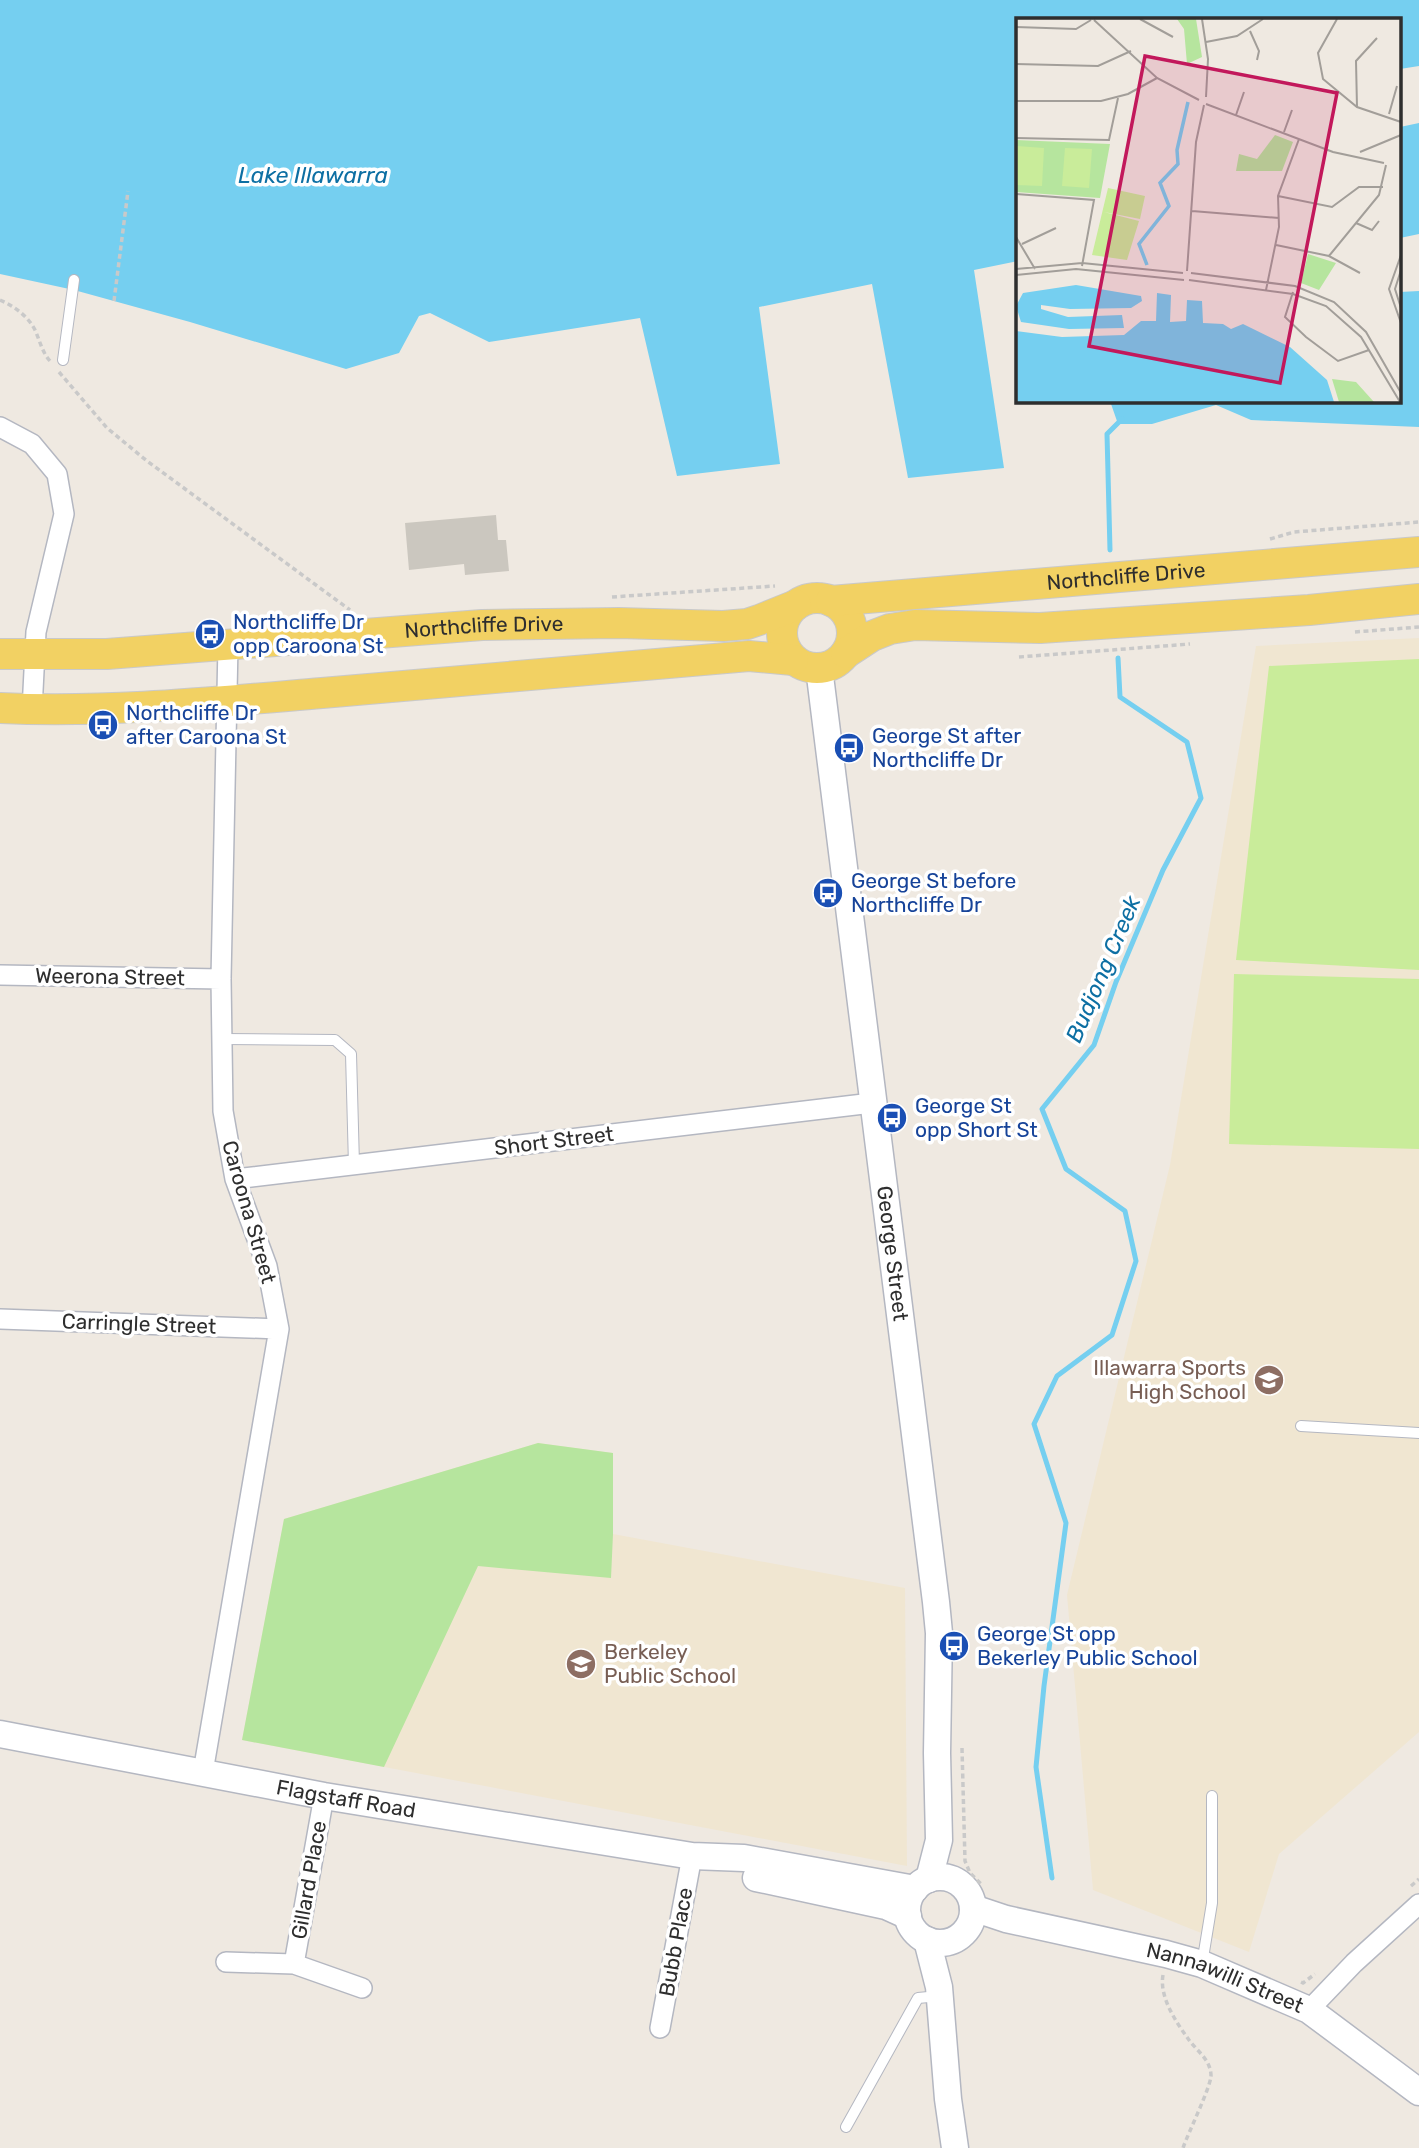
<svg xmlns="http://www.w3.org/2000/svg" width="1419" height="2148" viewBox="0 0 1419 2148" font-family="Rubik,sans-serif">
<rect width="100%" height="100%" fill="#efe9e1"/>
<path fill="#f0e6d1" d="M1419 638V1732L1279 1854 1249 1952 1093 1890 1067 1595 1170 1165 1256 646Z
M538 1443 613 1453V1534L905 1588 907 1866 242 1740 284 1519Z"/>
<path fill="#b6e59e" d="M538 1443 613 1453V1534L611 1578 478 1566 384 1767 242 1740 284 1519Z"/>
<path fill="#c9ec9a" d="M1419 659V970L1236 960 1269 666Z
M1234 974 1419 979V1149L1229 1144Z"/>
<path fill="#75cff0" d="M0 0H1419V66L1400 69V19H1018V261L974 270 1004 468 908 478 872 284 759 307 780 464 677 476 640 318 489 342 430 313 419 316 399 353 346 369 190 322 74 290 0 274Z
M1419 123V234L1400 238V127Z
M1419 291V427L1251 420 1216 405 1152 424H1118L1110 401H1400V292Z"/>
<g fill="none" stroke-linecap="round" stroke-linejoin="round">
<path stroke="#75cff0" stroke-width="5" d="M1110 550 1107 434 1122 419
M1052 1878 1036 1767 1044 1686 1066 1523 1034 1424 1057 1376 1112 1335 1136 1261 1125 1211 1066 1169 1042 1109 1094 1045 1116 982 1163 870 1201 798 1187 742 1120 697 1118 658"/>
</g>
<path fill="#cbc7bf" d="M496 515 498 540H506L509 571 465 575 464 564 409 570 405 523Z"/>
<g fill="none" stroke-linecap="round" stroke-linejoin="round">
<g stroke="#b4b7c1" stroke-width="12">
<path id="lane" d="M63 360 74 280
M222 1039 335 1040 351 1054 354 1165
M1301 1426 1419 1433
M1202 1964 1212 1903V1796
M846 2127 918 1998 939 1996"/>
</g>
<g stroke="#b4b7c1" stroke-width="22">
<path id="street" d="M0 427 32 444 57 474 64 514 36 632 32 710
M0 975 221 979
M235 1179 872 1103
M0 1319 279 1329
M203 1772 279 1329 267 1266 235 1179 223 1111 221 979 228 645
M226 1962 294 1964 362 1988
M294 1964 324 1796
M1309 2010 1354 1963 1419 1904
M660 2028 692 1856"/>
</g>
<g stroke="#b4b7c1" stroke-width="29">
<g id="secondary">
<path id="s1" d="M819 668 936 1602 939 1633 937 1753 939 1840 929 1879"/>
<path id="s2" d="M0 1734 324 1796 692 1856 744 1858 915 1889"/>
<circle cx="940" cy="1910" r="33"/>
<path d="M756 1878 886 1906 908 1916"/>
<path id="s3" d="M973 1908 1006 1919 1166 1954 1202 1964 1309 2010 1419 2092"/>
<path d="M927 1940 939 1987 948 2099 955 2148"/>
</g>
</g>
<g stroke="#c9c9c9" stroke-width="32">
<g id="primary">
<circle cx="817" cy="633" r="35"/>
<path id="s4" d="M831 601 1419 552"/>
<path d="M846 653 872 636 890 629 915 625 1040 628 1309 610 1419 599"/>
<path id="s5" d="M0 654H107L482 625 619 623 723 626 747 624 759 620 796 605"/>
<path d="M0 708C107 713 215 702 322 693 464 681 606 668 749 656L793 660"/>
</g>
</g>
<path stroke="#c9c9c9" stroke-width="3.5" stroke-dasharray="5 3.5" stroke-linecap="butt" d="M0 300C14 306 28 316 35 330 40 341 42 352 50 361
M114 301 128 191
M59 372 107 428 147 461 350 610
M1270 539 1294 532 1419 522
M612 597 775 586
M1355 632 1419 627
M1019 657 1190 644
M962 1748 965 1861 970 1873 983 1886
M1411 1886 1419 1879
M1163 1975C1159 1997 1176 2022 1189 2040 1197 2051 1211 2060 1211 2076 1210 2089 1188 2133 1183 2148
M1301 1982 1303 1983 1315 1974"/>
<use href="#lane" stroke="#fff" stroke-width="10"/>
<use href="#street" stroke="#fff" stroke-width="19"/>
<use href="#secondary" stroke="#fff" stroke-width="26"/>
<use href="#primary" stroke="#f2d163" stroke-width="30"/>
</g>
<defs>
<g id="bus-disc" transform="scale(1.575)"><circle r="9.5" fill="#1a4fb4" stroke="#fff"/><path d="M-5-6H5V4H4V6H2V4H-2V6H-4V4H-5ZM-3.5-4V0h7V-4ZM-3.5 1.2v1.5H-2V1.2ZM2 1.2v1.5H3.5V1.2Z" fill="#fff"/></g>
<g id="school-disc" transform="scale(1.575)"><circle r="9.5" fill="#8d6e63" stroke="#fff"/><path d="M0-5L7-2L0 1L-7-2ZM-4 1L0 2.5L4 1V4Q0 6-4 4Z" fill="#fff"/></g>
</defs>
<g fill-rule="evenodd">
<use href="#bus-disc" x="210" y="634"/>
<use href="#bus-disc" x="103" y="725"/>
<use href="#bus-disc" x="849" y="748"/>
<use href="#bus-disc" x="828" y="893"/>
<use href="#bus-disc" x="892" y="1118"/>
<use href="#school-disc" x="1269" y="1380"/>
<use href="#bus-disc" x="954" y="1646"/>
<use href="#school-disc" x="581" y="1664"/>
</g>
<g text-anchor="middle" stroke-width="7" stroke-linejoin="round" paint-order="stroke">
<g font-size="21" fill="#2e2e2e" stroke="#fff">
<text dy="7" stroke="none"><textPath href="#s4" startOffset="296">Northcliffe Drive</textPath></text>
<text dy="7" stroke="none"><textPath href="#s5" startOffset="485">Northcliffe Drive</textPath></text>
<text transform="translate(110 977) rotate(1)" y="7">Weerona Street</text>
<text transform="translate(554 1141) rotate(-7)" y="7">Short Street</text>
<text transform="translate(249 1212) rotate(74)" y="7">Caroona Street</text>
<text dy="7" stroke="none"><textPath href="#s1" startOffset="590">George Street</textPath></text>
<text transform="translate(139 1324) rotate(2)" y="7">Carringle Street</text>
<text dy="7" stroke="none"><textPath href="#s2" startOffset="352">Flagstaff Road</textPath></text>
<text transform="translate(309 1880) rotate(-80)" y="7">Gillard Place</text>
<text transform="translate(676 1942) rotate(-80)" y="7">Bubb Place</text>
<text dy="7" stroke="none"><textPath href="#s3" startOffset="262">Nannawilli Street</textPath></text>
</g>
<g font-size="21" fill="#164399" stroke="#fff" text-anchor="start">
<text x="233" y="629">Northcliffe Dr<tspan x="233" dy="24">opp Caroona St</tspan></text>
<text x="126" y="720">Northcliffe Dr<tspan x="126" dy="24">after Caroona St</tspan></text>
<text x="872" y="743">George St after<tspan x="872" dy="24">Northcliffe Dr</tspan></text>
<text x="851" y="888">George St before<tspan x="851" dy="24">Northcliffe Dr</tspan></text>
<text x="915" y="1113">George St<tspan x="915" dy="24">opp Short St</tspan></text>
<text x="977" y="1641">George St opp<tspan x="977" dy="24">Bekerley Public School</tspan></text>
</g>
<g font-size="21" fill="#785e54" stroke="#fff" text-anchor="end">
<text x="1246" y="1375">Illawarra Sports<tspan x="1246" dy="24">High School</tspan></text>
<text x="604" y="1659" text-anchor="start">Berkeley<tspan x="604" dy="24">Public School</tspan></text>
</g>
<g font-size="23" font-style="italic" fill="#0d6fa3" stroke="#fff">
<text x="313" y="183">Lake Illawarra</text>
<text transform="translate(1103 969) rotate(-67)" y="8">Budjong Creek</text>
</g>
</g>
<g transform="translate(1016 18)">
<rect width="385" height="385" fill="#efe9e1"/>
<path d="M161 1H180L186 39 171 46 168 11ZM259 117 277 124 266 153H220L223 136 241 141ZM0 122 94 126 84 180 0 174ZM292 236 320 245 303 272 285 265ZM316 361 340 364 358 384H323Z" fill="#b6e59e"/>
<path d="M1 128 28 130 26 168 0 167ZM49 130 76 131 73 170 46 168ZM92 170 129 178 124 201 88 194 123 203 111 242 76 237Z" fill="#c9ec9a"/>
<path d="M60 267 125 278 126 283 115 290 54 291 25 287V291L52 299 106 297 108 310 53 311 5 304 0 288 7 275ZM141 275 155 277 154 304 170 303 171 282 186 283 187 305 207 306 215 311 227 306 274 329 311 362 318 384H0V313L46 319 108 317 125 303H140Z" fill="#75cff0"/>
<path fill="none" stroke="#75cff0" stroke-width="3.5" d="M131 247 123 226 153 188 144 165 162 146 161 132 172 84"/>
<path fill="none" stroke="#a29e99" stroke-width="2" d="M124 1 157 19M186 1 192 41 190 79M321 1 302 35 307 61 341 89 385 104M78 2 141 60 183 82M0 9 60 11 75 2M234 13 243 33 241 42M190 24 221 18 247 1M0 46 82 48 115 33M0 83H85L112 76 141 60M190 86 317 134 368 145M341 89 340 43 361 20M373 96 381 68M220 97 228 74M268 114 276 92M0 120 93 122 102 80M344 134 385 117M0 176 78 182 66 248M262 178 316 189 343 169H367M176 193 263 200M340 205 356 212 363 203M0 219 19 251M6 226 40 210M260 227 313 238 344 255M385 237 373 271 385 305M313 238 363 177 370 147M0 251 66 245 167 255M385 252 379 271 385 290M171 253 180 124 188 87M175 255 279 268 318 284 350 314 385 375M0 257 60 251 168 262M173 262 277 276 310 288 345 319 384 384M250 272 263 209 262 178 283 121M277 274 269 299 290 319 322 343 353 332"/>
<path fill="#c2185b" fill-opacity="0.15" stroke="#c2185b" stroke-width="3.5" d="M129 38 321 75 264 365 73 328Z"/>
<rect width="385" height="385" fill="none" stroke="#2e2e2e" stroke-width="3.5"/>
</g>
</svg>
